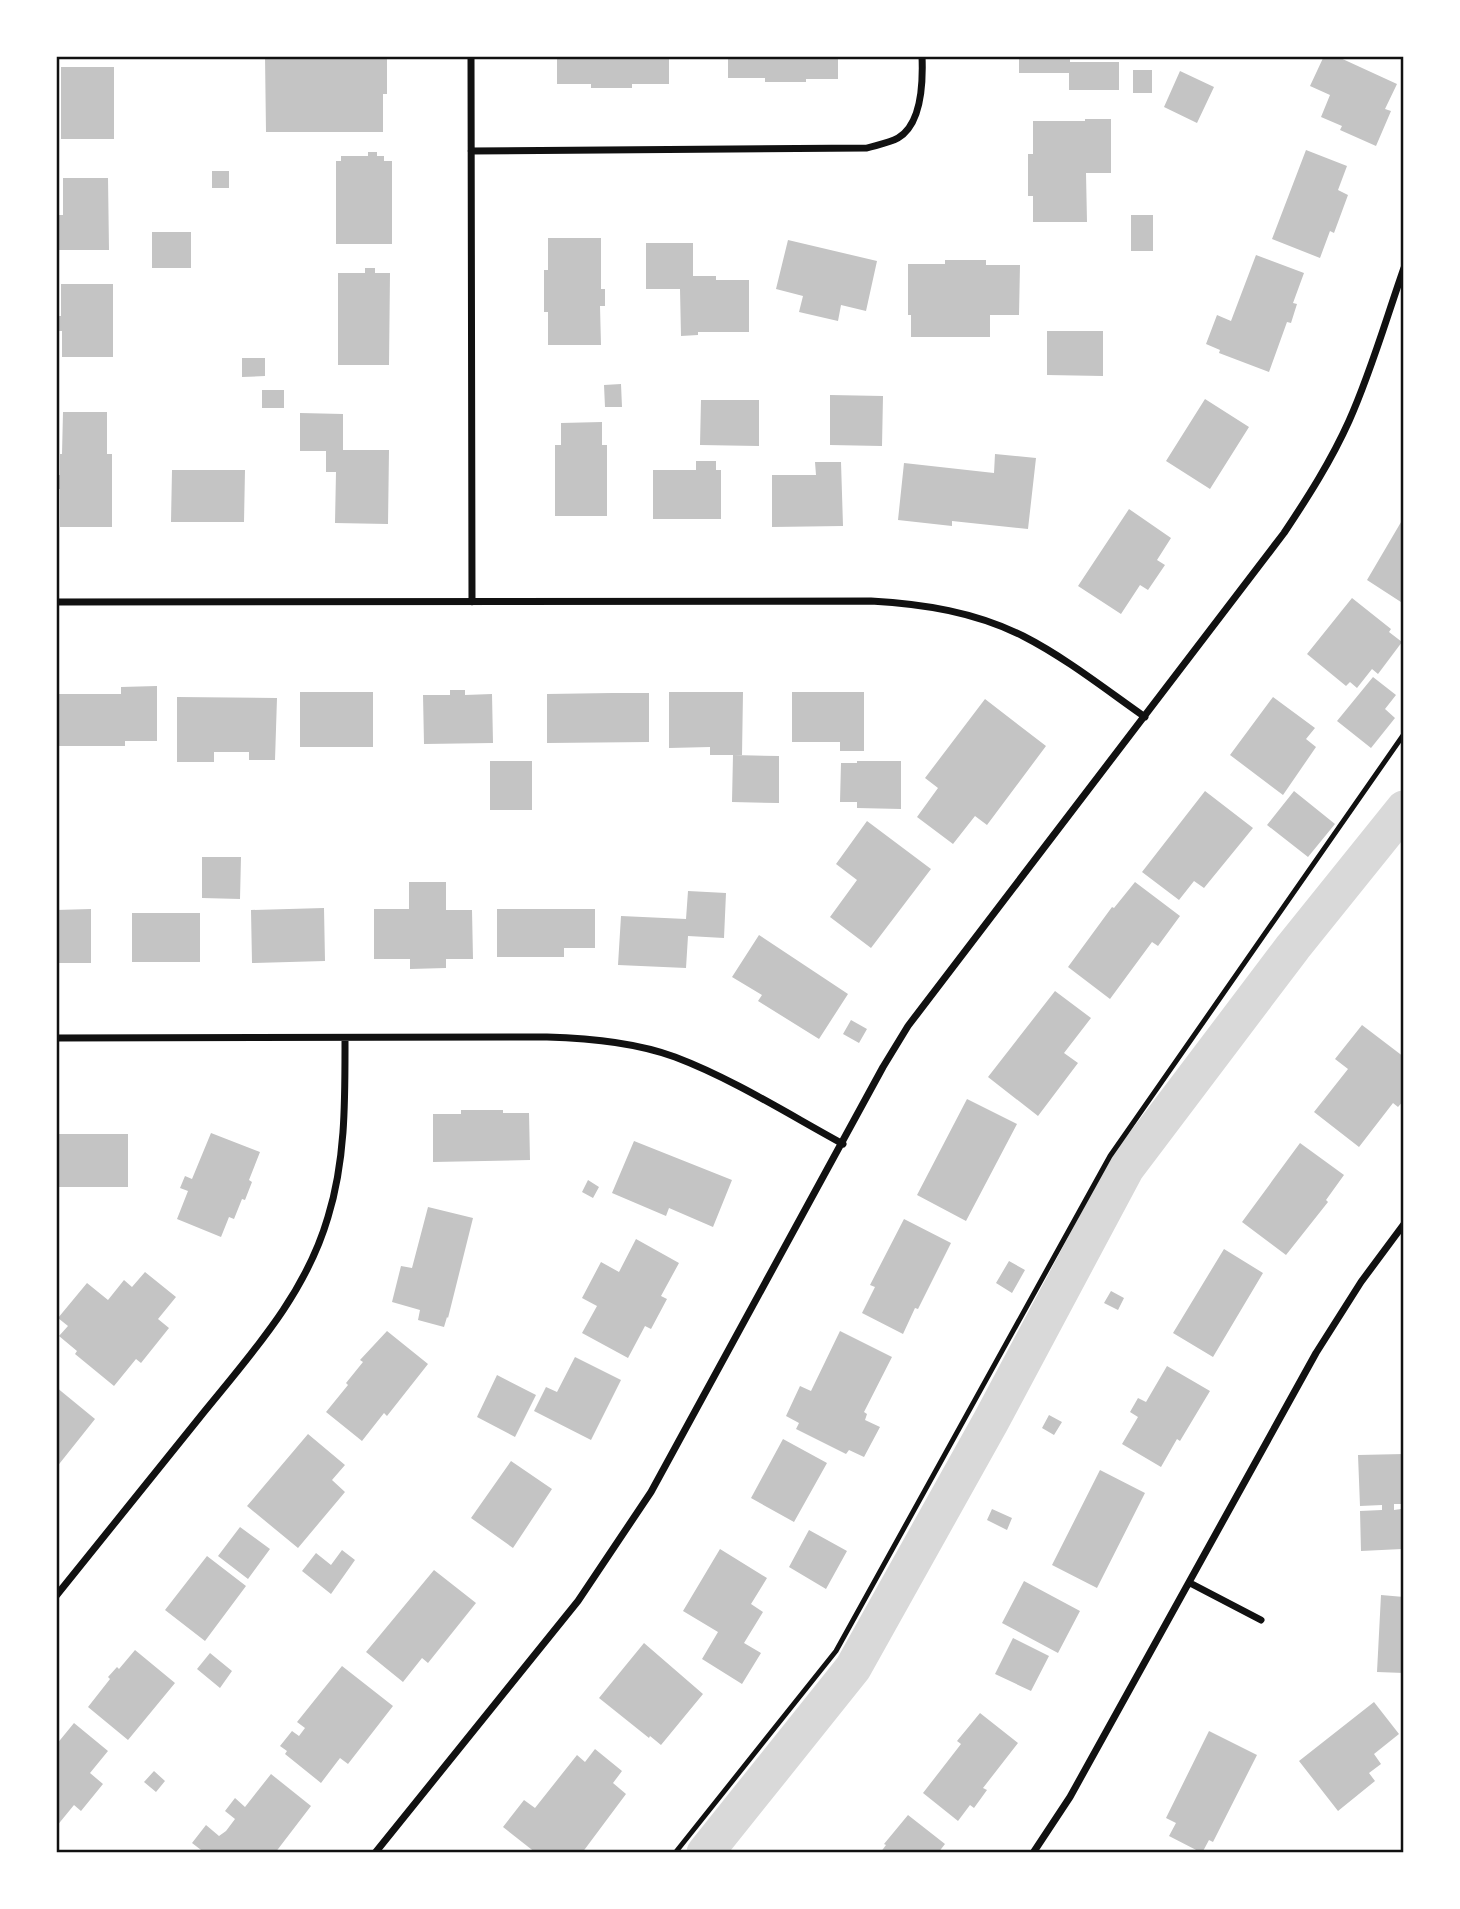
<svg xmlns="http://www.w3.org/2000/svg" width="1460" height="1909" viewBox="0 0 1460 1909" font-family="Barlow,sans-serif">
<rect width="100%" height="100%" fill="#fff"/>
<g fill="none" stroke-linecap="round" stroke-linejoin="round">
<path stroke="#d9d9d9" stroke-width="37" d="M705 1853 853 1668 991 1421 1126 1168 1293 947 1404 809"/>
</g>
<path fill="#c4c4c4" d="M265 56H387V94H383V132H266Z
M557 56H669V84H632V88H591V84H557Z
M728 56H838V79H806V82H765V78H728Z
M1019 56H1070V62H1119V90H1069V73H1019Z
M1324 56H1336L1397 84 1385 109 1391 111 1376 146 1340 130 1342 126 1321 117 1330 95 1310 86Z
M61 67H114V139H61Z
M1133 70H1152V93H1133Z
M1180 71 1214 87 1197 123 1164 107Z
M1085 119H1111V173H1086L1087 222H1033V196H1028V154H1033V121H1085Z
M1306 150 1347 166 1338 190 1348 195 1334 233 1330 231 1320 258 1272 239Z
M368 152H377V156H384V161H392V244H336V161H341V156H368Z
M212 171H229V188H212Z
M63 178H108L109 250H58V215H63Z
M1131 215H1153V251H1131Z
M152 232H191V268H152Z
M548 238H601V289H605V306H600L601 345H548V312H544V270H548Z
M788 240 877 261 866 311 841 305 838 321 799 312 803 296 776 289Z
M646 243H693V276H716V280H749V332H698V335L681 336 680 289H646Z
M1256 255 1304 273 1293 303 1297 304 1291 323 1287 322 1269 372 1219 353 1220 350 1206 344 1217 315 1231 321Z
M945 260H986V265H1020L1019 315H990V337H911V315H908V264H945Z
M365 268H375V273H390L389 365H338V273H365Z
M61 284H113V357H62V331H58V316H61Z
M1047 331H1103V376L1047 375Z
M242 358H265V376L242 377Z
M621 384 622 407H605L604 385Z
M262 390H284V408H262Z
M830 395 883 396 882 446 830 445Z
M1205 399 1249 427 1210 489 1166 461Z
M701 400H759V446L700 445Z
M63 412H107V454H112V527H60V489H56V475H60V454H62Z
M300 413 343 414V450H389L388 524 335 523 336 472H326V451H300Z
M602 422V445H607V516H555V445H561V423Z
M995 454 1036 458 1028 529 952 521V526L898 520 904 463 994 473Z
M696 461H716V470H721V519H653V470H696Z
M815 462H841L843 526 772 527V475H816Z
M172 470H245L244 522H171Z
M1129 509 1171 538 1157 560 1165 565 1148 590 1140 585 1121 614 1078 586Z
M1404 517V604L1367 580Z
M1352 598 1391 629 1389 632 1402 642 1378 674 1372 669 1357 688 1350 682 1346 686 1307 654Z
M1373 677 1396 695 1385 709 1395 718 1371 748 1337 721Z
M157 686V741H125V746H56V694H121V687Z
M450 690H465V695L492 694 493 743 424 744 423 695H450Z
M300 692H373V747H300Z
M669 692H743L742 755H710V747L669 748Z
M792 692H864V751H840V742H792Z
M612 693H649V742L547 743V694Z
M177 697 277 698 275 760H249V752H214V762H177Z
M1273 697 1315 728 1306 739 1316 747 1283 795 1230 755Z
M985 699 1046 746 987 825 975 816 953 844 917 817 938 788 925 778Z
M733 755 779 756V803L732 802Z
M490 761H532V810H490Z
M857 761H901V809L857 808V802H840L841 763H857Z
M1205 791 1253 828 1204 888 1194 881 1179 900 1142 872Z
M1294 791 1335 824 1308 857 1267 825Z
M867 821 931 869 871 948 830 917 857 880 836 864Z
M202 857H241L240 899 202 898Z
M409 882H446V910H472L473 959H446V968L410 969V959H374V909H409Z
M1135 882 1180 916 1158 946 1152 942 1110 999 1068 967 1112 907 1114 908Z
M688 891 726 893 724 938 688 936 686 968 618 965 621 916 686 919Z
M324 908 325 961 252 963 251 910Z
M91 909V963H56V910Z
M497 909H595V948H564V957H497Z
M132 913H200V962H132Z
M759 935 848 994 819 1039 758 1001 762 995 732 977Z
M1055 991 1091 1018 1064 1053 1078 1063 1038 1116 988 1077Z
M851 1020 867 1029 859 1043 843 1034Z
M1362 1025 1404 1057V1100L1398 1107 1393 1103 1359 1147 1314 1112 1348 1069 1335 1059Z
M967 1099 1017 1124 966 1221 917 1195Z
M461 1110H503V1113H529L530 1160 433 1162V1114H461Z
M211 1133 260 1152 249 1180 252 1182 245 1200 242 1199 234 1219 229 1217 221 1237 177 1219 188 1191 180 1188 185 1176 192 1179Z
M56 1134H128V1187H56Z
M634 1141 732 1180 713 1227 669 1208 666 1216 612 1193Z
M1300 1143 1344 1175 1326 1200 1328 1202 1286 1255 1242 1222Z
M588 1180 599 1187 593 1198 582 1192Z
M428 1207 473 1218 448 1318 447 1317 444 1327 418 1320 420 1310 392 1302 401 1266 412 1268Z
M904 1219 951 1243 918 1309 915 1308 903 1334 862 1313 875 1287 870 1285Z
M636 1239 679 1263 661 1296 667 1299 651 1329 645 1326 628 1358 582 1333 597 1306 582 1298 601 1262 619 1272Z
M1224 1249 1263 1273 1213 1357 1173 1333Z
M1009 1261 1025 1270 1012 1293 996 1283Z
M145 1272 176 1297 158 1319 169 1328 141 1363 136 1359 114 1386 75 1354 77 1351 59 1336 68 1326 58 1318 87 1283 108 1300 124 1280 132 1287Z
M1111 1291 1124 1298 1118 1310 1104 1303Z
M387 1331 428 1364 387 1416 384 1413 362 1441 326 1412 348 1385 346 1383 363 1362 360 1360Z
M840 1331 892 1357 864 1412 867 1414 865 1420 880 1427 864 1457 849 1450 846 1454 796 1429 799 1423 786 1416 800 1386 811 1391Z
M575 1357 621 1380 591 1440 534 1411 546 1387 557 1392Z
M1167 1366 1210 1391 1180 1441 1177 1439 1161 1467 1122 1444 1138 1417 1130 1412 1138 1398 1146 1402Z
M497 1375 536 1395 515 1437 477 1417Z
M56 1387 95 1419 56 1468Z
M1049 1415 1062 1422 1054 1435 1042 1428Z
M308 1434 345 1465 332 1480 345 1492 298 1548 247 1506Z
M783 1439 827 1463 794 1522 751 1498Z
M1404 1454V1504H1394V1510L1401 1509 1402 1549 1361 1551 1360 1511 1382 1510V1505L1360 1506 1358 1455Z
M511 1461 552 1489 513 1548 471 1518Z
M1100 1470 1145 1493 1097 1588 1052 1565Z
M992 1509 1012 1518 1007 1530 987 1520Z
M240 1527 270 1549 248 1579 218 1556Z
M809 1530 847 1551 826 1589 789 1567Z
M720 1549 767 1578 751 1604 763 1612 744 1643 761 1653 742 1684 702 1659 718 1632 683 1611Z
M342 1550 355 1560 331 1594 302 1571 316 1553 331 1565Z
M207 1556 246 1586 205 1641 165 1610Z
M434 1570 476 1603 428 1663 422 1658 403 1682 366 1652Z
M1024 1581 1080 1611 1058 1653 1002 1623Z
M1381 1595 1404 1597V1673L1377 1672Z
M1013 1638 1049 1656 1031 1691 995 1674Z
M644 1643 703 1694 661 1745 650 1736 649 1738 599 1698Z
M135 1650 175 1683 128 1740 88 1707 110 1679 108 1677 117 1667 119 1669Z
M210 1653 232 1671 220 1688 197 1669Z
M342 1666 393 1706 348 1764 340 1758 321 1783 285 1754 287 1751 280 1746 292 1731 299 1736 305 1728 297 1722Z
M1374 1702 1399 1734 1374 1754 1381 1764 1369 1773 1375 1781 1338 1811 1299 1761Z
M980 1713 1018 1743 983 1788 987 1790 974 1808 970 1805 958 1821 923 1793 961 1744 957 1741Z
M74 1723 108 1751 90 1773 103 1784 81 1811 74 1805 56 1827V1745Z
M1209 1731 1257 1755 1213 1842 1209 1840 1202 1853 1169 1836 1176 1823 1166 1818Z
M595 1749 622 1771 613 1783 626 1794 582 1853H536L503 1827 524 1800 535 1808 577 1755 585 1762Z
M154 1771 165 1781 156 1792 144 1782Z
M271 1774 311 1806 275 1853H205L192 1843 206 1825 219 1836 226 1831 235 1819 225 1811 235 1798 245 1807Z
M908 1815 945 1844 938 1853H880L886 1845 884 1844Z"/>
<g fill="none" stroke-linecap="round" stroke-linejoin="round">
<path stroke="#111" stroke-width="5" d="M675 1853 836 1651 1110 1156 1404 734"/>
<path stroke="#111" stroke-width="7" d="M471 56 472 602
M471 151 867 148C877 145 889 143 898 138 922 124 923 80 922 56
M56 602 871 601C924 604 975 612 1023 636 1066 658 1105 689 1145 717
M56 1038 547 1037C590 1038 634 1042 675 1057 733 1079 788 1114 843 1144
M1190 1583 1261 1620
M56 1596C104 1536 152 1477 200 1417 250 1355 305 1296 328 1217 346 1159 345 1098 345 1038
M375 1853 578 1601 651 1492 883 1067 908 1026 1284 533C1308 497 1331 461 1349 421 1371 372 1386 319 1404 268
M1033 1853 1070 1797 1316 1353 1361 1282 1404 1224"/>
</g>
<rect width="1460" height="1909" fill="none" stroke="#ffffff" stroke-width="116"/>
<rect x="58" y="58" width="1344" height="1793" fill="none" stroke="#111" stroke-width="2.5"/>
</svg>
